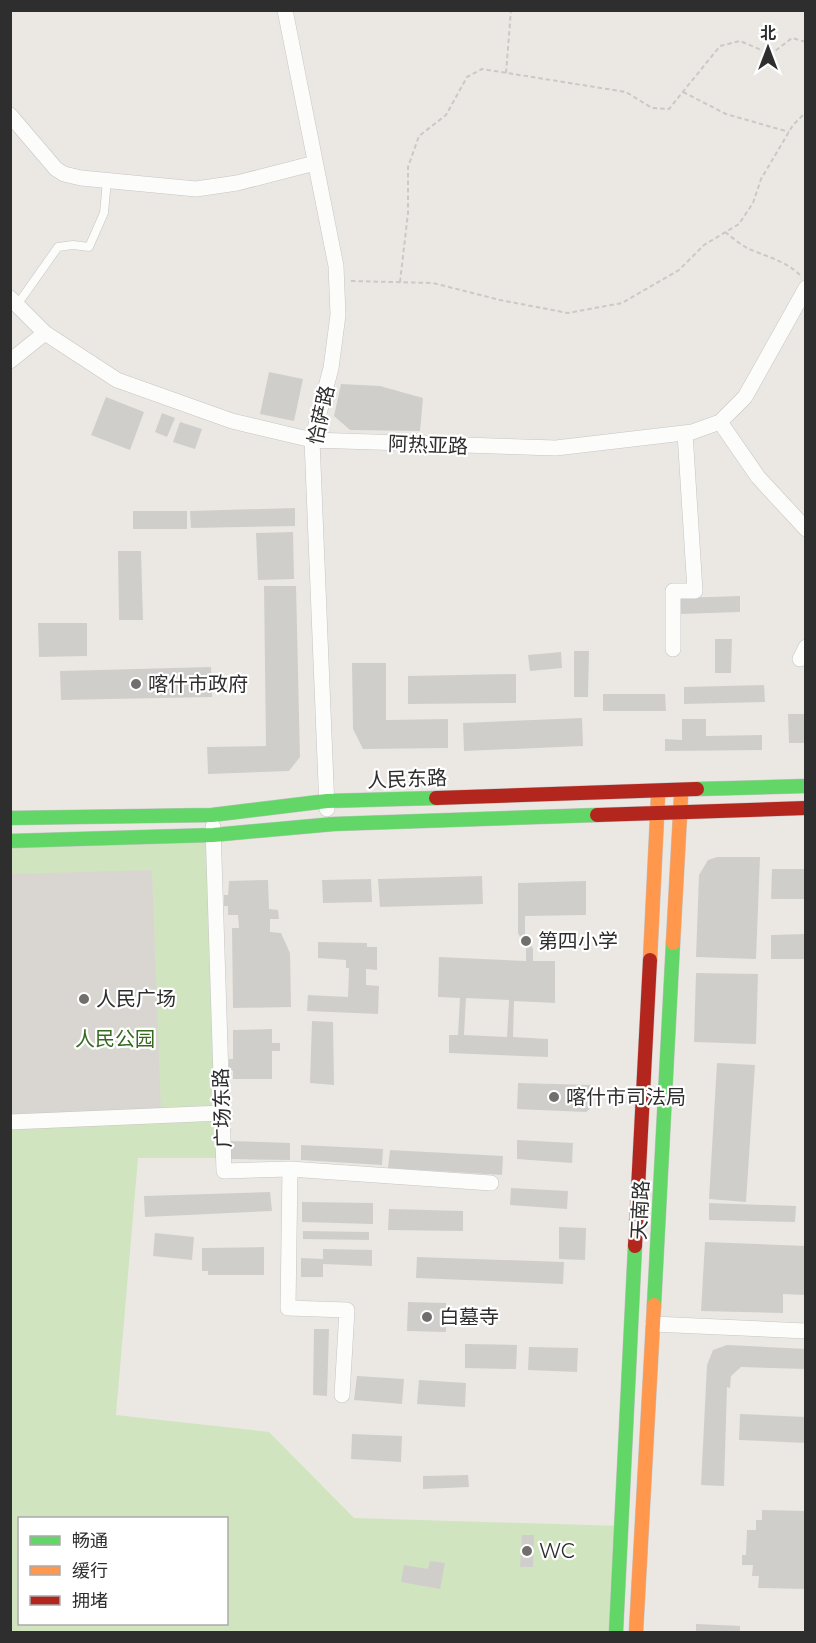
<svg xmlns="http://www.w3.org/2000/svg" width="816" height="1643" viewBox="0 0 816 1643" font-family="Montserrat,'Noto Sans SC',sans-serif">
<rect width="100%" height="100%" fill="#ebe8e4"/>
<path fill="#d1e4c0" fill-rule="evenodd" d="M213 835 224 1158H138L116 1415 269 1432 354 1518 622 1526 616 1632H11L10 841ZM20 1518H226V1624H20Z"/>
<path fill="#d9d6d2" d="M152 870 161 1111 11 1117 10 874Z"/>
<path fill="#d0cecb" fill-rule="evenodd" d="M269 372 303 379 294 421 260 414Z
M341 384 380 386 423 398 420 431 350 430 334 416Z
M106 397 144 412 130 450 91 435Z
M162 413 175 418 167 437 155 432Z
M180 422 202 429 195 449 173 442Z
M295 508V526L191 528 190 511Z
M133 511H187V529H133Z
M293 532 294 579 258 580 256 533Z
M118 551H141L143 620H119Z
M264 586H296L300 757 289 771 208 774 207 747 266 746Z
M740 596V612L679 614V598Z
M38 623H87V656L39 657Z
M715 639H732L731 673H715Z
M574 651H589L588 697H574Z
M561 652 562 668 530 671 528 655Z
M352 663H386V720L448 719V748L363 749 353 729Z
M211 667 212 697 61 700 60 671Z
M516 674V703L408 704V676Z
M764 685 765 702 684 704V687Z
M603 694H665L666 711H603Z
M788 714H806V743H789Z
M582 718 583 746 464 751 463 723Z
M682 719H706V736L762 735V750L665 751V739L682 740Z
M717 857H760L756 959 696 957 699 875 708 860Z
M772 869H806V899H771Z
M482 876 483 904 380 907 378 879Z
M371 879 372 902 323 903 322 880Z
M268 880 269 909 278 910 279 919H270V932L281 933 290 953 291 1007 233 1008 232 928H239L238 915H228V906H224V895H228L229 881Z
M586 881V915L525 916V933L533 949V961H555V1003L514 1001 513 1037 548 1039V1057L449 1053V1035H458L460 998 438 997 439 957 526 961V949L518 933V883ZM466 998 509 1000 507 1037 464 1035Z
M806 934V959H771V935Z
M318 942 367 943V947H377V970L366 969V985L379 986 378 1014 307 1011 308 995 348 997 349 968H346V960L318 958Z
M696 973 758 974 756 1044 694 1042Z
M312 1021 333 1022 334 1085 310 1083Z
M272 1029V1043H280V1051H272V1079H233V1071L229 1070V1059H233V1030Z
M717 1063 755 1065 746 1202 709 1199Z
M518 1083 591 1085V1108L586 1112 517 1109Z
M517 1140 573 1143 572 1163 517 1159Z
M230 1141 290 1143V1160L230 1159Z
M301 1145 383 1149 382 1165 301 1160Z
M390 1150 503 1156 502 1175 388 1168Z
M511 1188 568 1191 567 1209 510 1205Z
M270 1192 272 1211 145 1217 144 1196Z
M302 1202 373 1203V1224L302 1222Z
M709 1203 796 1206 795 1222 709 1220Z
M389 1209 463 1211V1231L388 1230Z
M559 1227 586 1228 585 1260 559 1259Z
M303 1231 369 1232V1240L303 1239Z
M155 1233 194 1237 192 1260 153 1256Z
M705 1242 806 1246V1295L783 1294V1313L701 1311Z
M264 1247V1275H208V1271H202V1248Z
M323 1249 372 1250V1266L323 1264V1277H301V1258L323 1259Z
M417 1257 564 1262 563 1284 416 1278Z
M408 1302 446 1303V1332L407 1331Z
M314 1329H329L327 1396 313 1395Z
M465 1344 517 1345 516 1369 465 1368Z
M727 1345 806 1349V1369L741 1367 731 1376 730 1388 727 1387 724 1486 701 1485 707 1365 713 1350Z
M529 1347 578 1348 577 1372 528 1370Z
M357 1376 404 1379 402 1404 354 1400Z
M419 1380 466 1383 465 1407 417 1404Z
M740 1414 806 1417V1443L739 1440Z
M352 1434 402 1436 401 1462 351 1459Z
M468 1475 469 1487 423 1489V1476Z
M762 1510 806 1511V1589L758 1588 759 1576H752L753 1565H742V1555H746L747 1530H756V1520H762Z
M522 1535H534L533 1567H520Z
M430 1561 445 1563 440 1589 401 1582 404 1565 428 1569Z
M696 1624 740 1626V1632H696Z"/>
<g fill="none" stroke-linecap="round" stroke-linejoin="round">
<g stroke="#c6c5c4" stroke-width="9">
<path id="lane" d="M17 305 58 247 73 245 89 247 104 213 107 180"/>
</g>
<g stroke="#c6c5c4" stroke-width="16">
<path id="street" d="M285 10 336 266 338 315 331 368 312 440 327 809
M10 115 56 169 64 174 81 178 196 189 237 183 315 163
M10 298 45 333 117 380 232 421 312 440 556 448 692 432 720 422 745 397 806 288
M10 361 45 333
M720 422 758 477 806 529
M673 649V591H695L685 433
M800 659 806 647
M213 827 224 1171 290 1169 491 1183
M10 1122 222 1113
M290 1169 288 1308 347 1310 342 1395
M653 1324 806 1331"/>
</g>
<g stroke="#c6c5c4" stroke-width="15">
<path id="fast" d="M697 789 806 786
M10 818 212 815 327 801 436 798
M10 841 213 835 334 824 597 815
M654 1305 673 943
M616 1632 635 1246"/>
</g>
<g stroke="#c6c5c4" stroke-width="15">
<path id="slow" d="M673 943 681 797
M650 960 658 797
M636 1632 654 1305"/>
</g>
<g stroke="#c6c5c4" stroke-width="15">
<path id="jam" d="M436 798 697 789
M597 815 806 808
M635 1246 650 960"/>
</g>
<path stroke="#c9c9c8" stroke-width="2" stroke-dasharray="4.5 3" stroke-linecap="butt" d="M506 73 511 10
M683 92 726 114 789 132
M725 232C734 239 743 247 754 251 771 258 787 262 801 276
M351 281 433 283 500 300 568 313 622 303 679 270 704 245 739 224 753 203 761 179 793 125 806 112
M400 282 408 213V167L419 136 446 115 467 77 482 69 626 92 652 108 669 109 720 46 740 41 771 54 792 38 806 42"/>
<use href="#lane" stroke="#fcfcfb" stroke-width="8"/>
<use href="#street" stroke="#fcfcfb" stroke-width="15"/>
<use href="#fast" stroke="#63d668" stroke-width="14"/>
<use href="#slow" stroke="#ff974d" stroke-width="14"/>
<use href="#jam" stroke="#b3261e" stroke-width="14"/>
</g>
<g fill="#706f6e" stroke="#fff" stroke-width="2">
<circle cx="136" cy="684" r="6"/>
<circle cx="526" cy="941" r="6"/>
<circle cx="84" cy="999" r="6"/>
<circle cx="554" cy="1097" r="6"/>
<circle cx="427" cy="1317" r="6"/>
<circle cx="527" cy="1551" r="6"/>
</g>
<g text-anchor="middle" stroke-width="4.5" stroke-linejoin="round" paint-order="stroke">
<g font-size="20" fill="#2e2e2e" stroke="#fff">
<text transform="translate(321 415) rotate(-78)" y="7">恰萨路</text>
<text transform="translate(428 445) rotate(2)" y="7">阿热亚路</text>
<text transform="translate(407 779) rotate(-2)" y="7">人民东路</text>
<text transform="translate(222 1108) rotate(-92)" y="7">广场东路</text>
<text transform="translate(640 1210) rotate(-87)" y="7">天南路</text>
</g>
<g font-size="20" fill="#2e2e2e" stroke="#fff" text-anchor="start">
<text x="148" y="691">喀什市政府</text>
<text x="538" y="948">第四小学</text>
<text x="96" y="1006">人民广场</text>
<text x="566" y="1104">喀什市司法局</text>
<text x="439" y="1324">白墓寺</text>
<text x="539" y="1558">WC</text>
</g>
<g font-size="20" fill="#356920" stroke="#fff">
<text x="115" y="1046">人民公园</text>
</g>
</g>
<rect width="816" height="1643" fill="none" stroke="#2e2e2e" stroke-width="24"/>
<rect x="18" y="1517" width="210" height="108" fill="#ffffff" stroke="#ababab" stroke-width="1.5"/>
<rect x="30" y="1536" width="30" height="9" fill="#63d668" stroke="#ababab" stroke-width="1.5"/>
<text x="72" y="1547" font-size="18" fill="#2e2e2e">畅通</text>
<rect x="30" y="1566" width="30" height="9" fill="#ff974d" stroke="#ababab" stroke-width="1.5"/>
<text x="72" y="1577" font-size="18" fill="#2e2e2e">缓行</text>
<rect x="30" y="1596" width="30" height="9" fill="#b3261e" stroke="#ababab" stroke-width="1.5"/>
<text x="72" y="1607" font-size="18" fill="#2e2e2e">拥堵</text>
<g transform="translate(768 48)" stroke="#ffffff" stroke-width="4.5" paint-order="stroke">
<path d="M0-4.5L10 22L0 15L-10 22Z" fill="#2e2e2e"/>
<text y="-9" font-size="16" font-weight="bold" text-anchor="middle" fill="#2e2e2e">北</text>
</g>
</svg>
